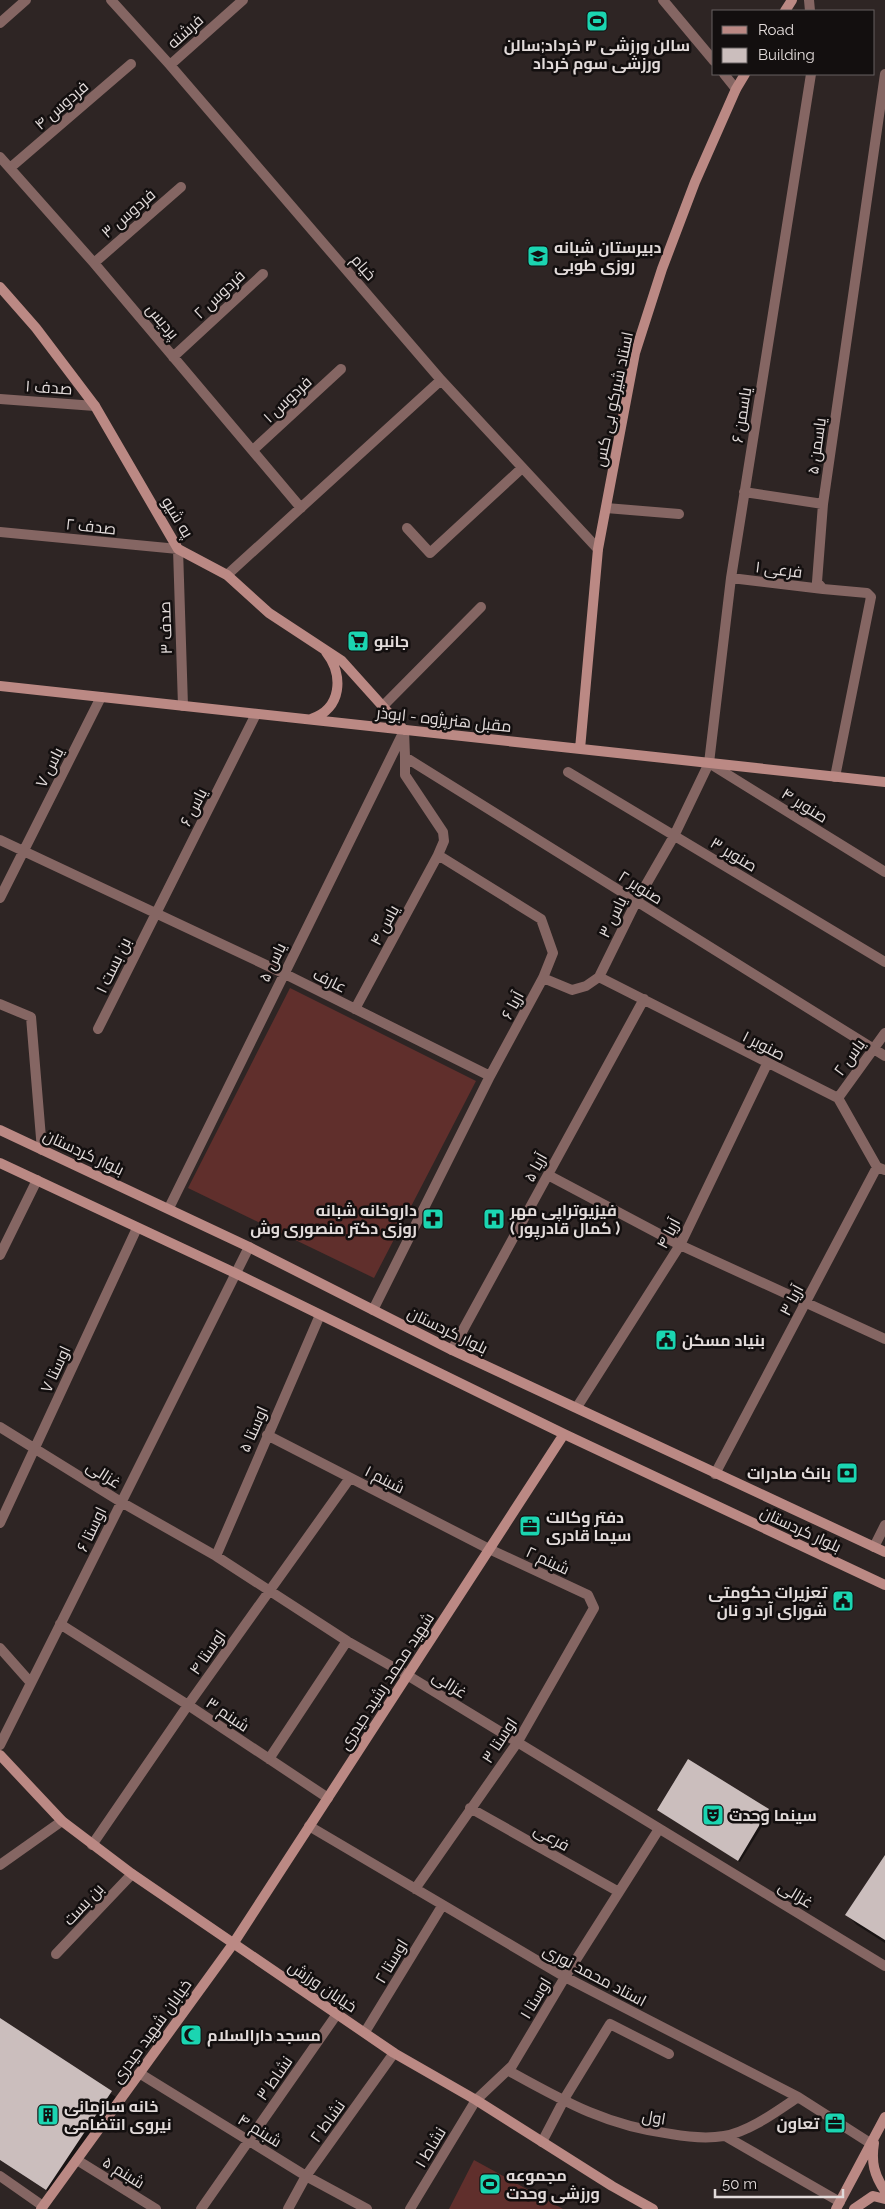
<svg xmlns="http://www.w3.org/2000/svg" width="885" height="2209" viewBox="0 0 885 2209" font-family="Raleway,Cairo,sans-serif">
<rect width="100%" height="100%" fill="#2e2524"/>
<path fill="#602f2c" d="M290 988 476 1081 374 1278 188 1188Z
M474 2160 563 2209H449Z"/>
<path fill="#0007" d="M689 1761 771 1812 740 1862 658 1810Z
M885 1857V1943L857 1925 847 1915Z
M0 2020 116 2097 52 2194 0 2160Z"/>
<path fill="#cbbebd" d="M688 1759 769 1809 738 1861 657 1810Z
M885 1855V1940L845 1915Z
M0 2018 112 2091 46 2190 0 2160Z"/>
<g fill="none" stroke-linecap="round" stroke-linejoin="round">
<path stroke="#856663" stroke-width="10" d="M111 0 170 65 441 380 598 549
M663 0 714 61
M809 0 810 11
M0 23 26 0
M170 65 243 0
M724 74 736 89
M0 157 94 263 301 508
M10 168 131 64
M94 263 181 187
M173 357 263 274
M0 399 95 406
M253 450 341 369
M744 492 823 504
M606 508 679 514
M407 528 430 553 522 468
M0 532 178 549 183 706
M227 575 441 380
M731 578 823 589
M383 706 481 607
M404 730 405 757 885 1056
M709 763 885 872
M568 772 885 962
M835 777 871 597 867 593 823 589 817 582 823 504 885 74
M0 840 283 973 490 1076
M0 898 101 697
M599 977 838 1098 877 1167 885 1170
M543 978 572 990 586 986 599 977 636 902 674 836 709 763 731 578 811 74
M0 1004 31 1017 42 1150
M355 1009 438 855
M98 1029 256 714
M838 1098 885 1033
M548 1175 680 1245 885 1339
M169 1208 404 731
M0 1255 37 1180
M373 1310 490 1076 543 978 553 953 541 919 438 855 444 841 443 832 405 775V757
M452 1350 644 999
M577 1407 680 1245 767 1064
M0 1427 121 1502 216 1556 347 1641 407 1675 885 1966
M267 1435 489 1549 588 1595 594 1608 517 1743 415 1889
M715 1474 877 1167
M0 1523 137 1228
M874 1547 885 1525
M216 1556 320 1315
M60 1624 188 1705 328 1798
M0 1648 31 1683
M0 1745 249 1247
M269 1759 347 1641
M470 1808 619 1892
M309 1826 565 1977 798 2097 870 2143
M92 1845 188 1705 350 1478
M0 1865 62 1821
M56 1954 132 1874
M365 2032 442 1906
M509 2071C565 2102 607 2126 671 2134 688 2137 706 2139 724 2136 749 2132 777 2111 798 2097
M139 2073 306 2176 367 2209
M725 2136 840 2202
M542 2142 566 2096 610 2024 669 2054
M77 2160 156 2209
M0 2176 43 2206
M201 2209 337 2014
M288 2209 306 2176 394 2053
M410 2209 476 2100 512 2066 565 1977 659 1829"/>
<path stroke="#bb8984" stroke-width="10" d="M785 11 792 0
M0 287 36 328 95 406 178 549 227 575 269 613 342 661 404 730
M0 686 885 782
M311 719C342 709 344 675 326 652
M580 749 598 549 635 353 662 269 695 182 736 89 745 74
M0 1130 249 1247 452 1350 885 1552
M0 1163 235 1273 564 1434 885 1585
M0 1755 62 1821 132 1874 394 2053 476 2100 612 2186 653 2209
M874 2143C871 2162 874 2175 885 2191
M41 2209 233 1944 564 1434
M836 2209 885 2117
M854 2209 873 2196 885 2199"/>
</g>
<defs>
<g id="stadium-square" transform="scale(1.125)"><rect x="-9" y="-9" width="18" height="18" rx="4" fill="#1bd5b1" stroke="#130f0f"/><path d="M0-5a6.5 5 0 1 0 0 10a6.5 5 0 1 0 0-10ZM-3.5-1.8h7v3.6h-7Z" fill="#111"/></g>
<g id="school-square" transform="scale(1.125)"><rect x="-9" y="-9" width="18" height="18" rx="4" fill="#1bd5b1" stroke="#130f0f"/><path d="M0-5L7-2L0 1L-7-2ZM-4 1L0 2.5L4 1V4Q0 6-4 4Z" fill="#111"/></g>
<g id="supermarket-square" transform="scale(1.125)"><rect x="-9" y="-9" width="18" height="18" rx="4" fill="#1bd5b1" stroke="#130f0f"/><path d="M-6-5.5h2.5l.6 2H6L4.5 2H-2.5L-4.4-4H-6ZM-1.5 3.2a1.3 1.3 0 1 0 .1 0ZM3 3.2a1.3 1.3 0 1 0 .1 0Z" fill="#111"/></g>
<g id="pharmacy-square" transform="scale(1.125)"><rect x="-9" y="-9" width="18" height="18" rx="4" fill="#1bd5b1" stroke="#130f0f"/><path d="M-2-6h4v4h4v4h-4v4h-4v-4h-4v-4h4Z" fill="#111"/></g>
<g id="hospital-square" transform="scale(1.125)"><rect x="-9" y="-9" width="18" height="18" rx="4" fill="#1bd5b1" stroke="#130f0f"/><path d="M-5-5h3v3.5h4V-5h3V5h-3V1.5h-4V5h-3Z" fill="#111"/></g>
<g id="civic-square" transform="scale(1.125)"><rect x="-9" y="-9" width="18" height="18" rx="4" fill="#1bd5b1" stroke="#130f0f"/><path d="M-.6-6.5H3V-4.5H.6V-3L4-1V1h2V6H-6V1h2V-1L-.6-3ZM-1.2 2.5V6h2.4V2.5Z" fill="#111"/></g>
<g id="bank-square" transform="scale(1.125)"><rect x="-9" y="-9" width="18" height="18" rx="4" fill="#1bd5b1" stroke="#130f0f"/><path d="M-6-4H6V4H-6ZM0-2.3a2.3 2.3 0 1 0 0 4.6a2.3 2.3 0 1 0 0-4.6Z" fill="#111"/></g>
<g id="office-square" transform="scale(1.125)"><rect x="-9" y="-9" width="18" height="18" rx="4" fill="#1bd5b1" stroke="#130f0f"/><path d="M-6-3h4V-5.5h4V-3h4V5H-6ZM-1-4.5V-3h2v-1.5ZM-6 0V1H6V0Z" fill="#111"/></g>
<g id="theatre-square" transform="scale(1.125)"><rect x="-9" y="-9" width="18" height="18" rx="4" fill="#1bd5b1" stroke="#130f0f"/><path d="M-5-5.5Q0-4 5-5.5V0Q5 5 0 6Q-5 5-5 0ZM-3.3-2.5H-1v1.5H-3.3ZM1-2.5H3.3v1.5H1ZM-2.8 1Q0 5.5 2.8 1Z" fill="#111"/></g>
<g id="mosque-square" transform="scale(1.125)"><rect x="-9" y="-9" width="18" height="18" rx="4" fill="#1bd5b1" stroke="#130f0f"/><path d="M3.5-4.9A6 6 0 1 0 3.5 4.9A5 5 0 1 1 3.5-4.9Z" fill="#111"/></g>
<g id="building-square" transform="scale(1.125)"><rect x="-9" y="-9" width="18" height="18" rx="4" fill="#1bd5b1" stroke="#130f0f"/><path d="M-4-6H4V6H1V3H-1V6H-4ZM-2.5-4.3h1.7v1.8h-1.7ZM.8-4.3h1.7v1.8H.8ZM-2.5-1h1.7V.8h-1.7ZM.8-1h1.7V.8H.8Z" fill="#111"/></g>
</defs>
<g fill-rule="evenodd">
<use href="#stadium-square" x="597" y="21"/>
<use href="#school-square" x="538" y="256"/>
<use href="#supermarket-square" x="358" y="641"/>
<use href="#pharmacy-square" x="433" y="1219"/>
<use href="#hospital-square" x="494" y="1219"/>
<use href="#civic-square" x="666" y="1340"/>
<use href="#bank-square" x="847" y="1473"/>
<use href="#office-square" x="530" y="1526"/>
<use href="#civic-square" x="843" y="1601"/>
<use href="#theatre-square" x="713" y="1815"/>
<use href="#mosque-square" x="191" y="2035"/>
<use href="#building-square" x="48" y="2115"/>
<use href="#office-square" x="835" y="2123"/>
<use href="#stadium-square" x="490" y="2184"/>
</g>
<g text-anchor="middle" stroke-width="5" stroke-linejoin="round" paint-order="stroke">
<g font-size="16" fill="#e2dbda" stroke="#130f0f">
<text transform="translate(185 31) rotate(-42)" y="6">فرشته</text>
<text transform="translate(61 105) rotate(-41)" y="6">فردوس ۴</text>
<text transform="translate(128 213) rotate(-41)" y="6">فردوس ۳</text>
<text transform="translate(364 267) rotate(49)" y="6">خیام</text>
<text transform="translate(219 294) rotate(-43)" y="6">فردوس ۲</text>
<text transform="translate(163 321) rotate(50)" y="6">پردیس</text>
<text transform="translate(49 387) rotate(4)" y="6">صدف ۱</text>
<text transform="translate(287 399) rotate(-43)" y="6">فردوس ۱</text>
<text transform="translate(613 399) rotate(-78)" y="6">استاد شیرکو بی کس</text>
<text transform="translate(741 415) rotate(-81)" y="6">یاسمن ۶</text>
<text transform="translate(816 446) rotate(-82)" y="6">یاسمن ۵</text>
<text transform="translate(178 517) rotate(59)" y="6">په شیو</text>
<text transform="translate(91 526) rotate(6)" y="6">صدف ۲</text>
<text transform="translate(779 569) rotate(7)" y="6">فرعی ۱</text>
<text transform="translate(165 628) rotate(-92)" y="6">صدف ۳</text>
<text transform="translate(444 719) rotate(6)" y="6">مقبل هنرپژوه - ابوذر</text>
<text transform="translate(49 767) rotate(-63)" y="6">یاس ۷</text>
<text transform="translate(805 805) rotate(32)" y="6">صنوبر ۴</text>
<text transform="translate(193 807) rotate(-63)" y="6">یاس ۶</text>
<text transform="translate(734 854) rotate(31)" y="6">صنوبر ۳</text>
<text transform="translate(641 887) rotate(32)" y="6">صنوبر ۲</text>
<text transform="translate(612 917) rotate(-64)" y="6">یاس ۳</text>
<text transform="translate(384 925) rotate(-62)" y="6">یاس ۴</text>
<text transform="translate(272 962) rotate(-64)" y="6">یاس ۵</text>
<text transform="translate(113 965) rotate(-64)" y="6">بن بست ۱</text>
<text transform="translate(330 980) rotate(26)" y="6">عارف</text>
<text transform="translate(512 1005) rotate(-62)" y="6">آریا ۶</text>
<text transform="translate(764 1045) rotate(27)" y="6">صنوبر ۱</text>
<text transform="translate(849 1057) rotate(-54)" y="6">یاس ۲</text>
<text transform="translate(84 1152) rotate(25)" y="6">بلوار کردستان</text>
<text transform="translate(535 1167) rotate(-61)" y="6">آریا ۵</text>
<text transform="translate(668 1233) rotate(-62)" y="6">آریا ۴</text>
<text transform="translate(791 1300) rotate(-62)" y="6">آریا ۳</text>
<text transform="translate(448 1330) rotate(26)" y="6">بلوار کردستان</text>
<text transform="translate(55 1369) rotate(-65)" y="6">اوستا ۷</text>
<text transform="translate(253 1429) rotate(-66)" y="6">اوستا ۵</text>
<text transform="translate(104 1474) rotate(32)" y="6">غزالی</text>
<text transform="translate(385 1479) rotate(27)" y="6">شبنم ۱</text>
<text transform="translate(91 1529) rotate(-64)" y="6">اوستا ۶</text>
<text transform="translate(801 1529) rotate(25)" y="6">بلوار کردستان</text>
<text transform="translate(548 1560) rotate(25)" y="6">شبنم ۲</text>
<text transform="translate(207 1652) rotate(-55)" y="6">اوستا ۴</text>
<text transform="translate(386 1681) rotate(-57)" y="6">شهید محمد رشید حیدری</text>
<text transform="translate(450 1684) rotate(32)" y="6">غزالی</text>
<text transform="translate(228 1714) rotate(34)" y="6">شبنم ۳</text>
<text transform="translate(499 1740) rotate(-57)" y="6">اوستا ۳</text>
<text transform="translate(552 1837) rotate(30)" y="6">فرعی</text>
<text transform="translate(796 1894) rotate(31)" y="6">غزالی</text>
<text transform="translate(83 1904) rotate(-47)" y="6">بن بست</text>
<text transform="translate(391 1961) rotate(-59)" y="6">اوستا ۲</text>
<text transform="translate(595 1975) rotate(28)" y="6">استاد محمد نوری</text>
<text transform="translate(323 1986) rotate(34)" y="6">خیابان ورزش</text>
<text transform="translate(535 1998) rotate(-59)" y="6">اوستا ۱</text>
<text transform="translate(151 2031) rotate(-54)" y="6">خیابان شهید حیدری</text>
<text transform="translate(274 2078) rotate(-55)" y="6">نشاط ۳</text>
<text transform="translate(654 2117) rotate(9)" y="6">اول</text>
<text transform="translate(327 2121) rotate(-54)" y="6">نشاط ۲</text>
<text transform="translate(260 2130) rotate(32)" y="6">شبنم ۴</text>
<text transform="translate(430 2147) rotate(-59)" y="6">نشاط ۱</text>
<text transform="translate(124 2172) rotate(32)" y="6">شبنم ۵</text>
</g>
<g font-size="16" font-weight="bold" fill="#e2dbda" stroke="#130f0f" text-anchor="start">
<text x="597" y="51" text-anchor="middle">سالن ورزشی ۳ خرداد;سالن<tspan x="597" dy="18">ورزشی سوم خرداد</tspan></text>
<text x="554" y="253">دبیرستان شبانه<tspan x="554" dy="18">روزی طوبی</tspan></text>
<text x="374" y="647">جانبو</text>
<text x="417" y="1216" text-anchor="end">داروخانه شبانه<tspan x="417" dy="18">روزی دکتر منصوری وش</tspan></text>
<text x="510" y="1216">فیزیوتراپی مهر<tspan x="510" dy="18">( کمال قادرپور )</tspan></text>
<text x="682" y="1346">بنیاد مسکن</text>
<text x="831" y="1479" text-anchor="end">بانک صادرات</text>
<text x="546" y="1523">دفتر وکالت<tspan x="546" dy="18">سیما قادری</tspan></text>
<text x="827" y="1598" text-anchor="end">تعزیرات حکومتی<tspan x="827" dy="18">شورای آرد و نان</tspan></text>
<text x="729" y="1821">سینما وحدت</text>
<text x="207" y="2041">مسجد دارالسلام</text>
<text x="64" y="2112">خانه سازمانی<tspan x="64" dy="18">نیروی انتضامی</tspan></text>
<text x="819" y="2129" text-anchor="end">تعاون</text>
<text x="506" y="2181">مجموعه<tspan x="506" dy="18">ورزشی وحدت</tspan></text>
</g>
</g>
<rect x="712" y="10" width="162" height="65" fill="#130f0f" stroke="#666160"/>
<rect x="722" y="26" width="25" height="8" fill="#bb8984" stroke="#666160"/>
<text x="758" y="35" font-size="15" fill="#e2dbda">Road</text>
<rect x="722" y="48" width="25" height="15" fill="#cbbebd" stroke="#666160"/>
<text x="758" y="60" font-size="15" fill="#e2dbda">Building</text>
<path d="M715 2189v8h128v-8" fill="none" stroke="#e2dbda" stroke-width="2.5"/>
<text x="722" y="2189" font-size="15" fill="#e2dbda" stroke="#130f0f" stroke-width="4" paint-order="stroke">50 m</text>
</svg>
